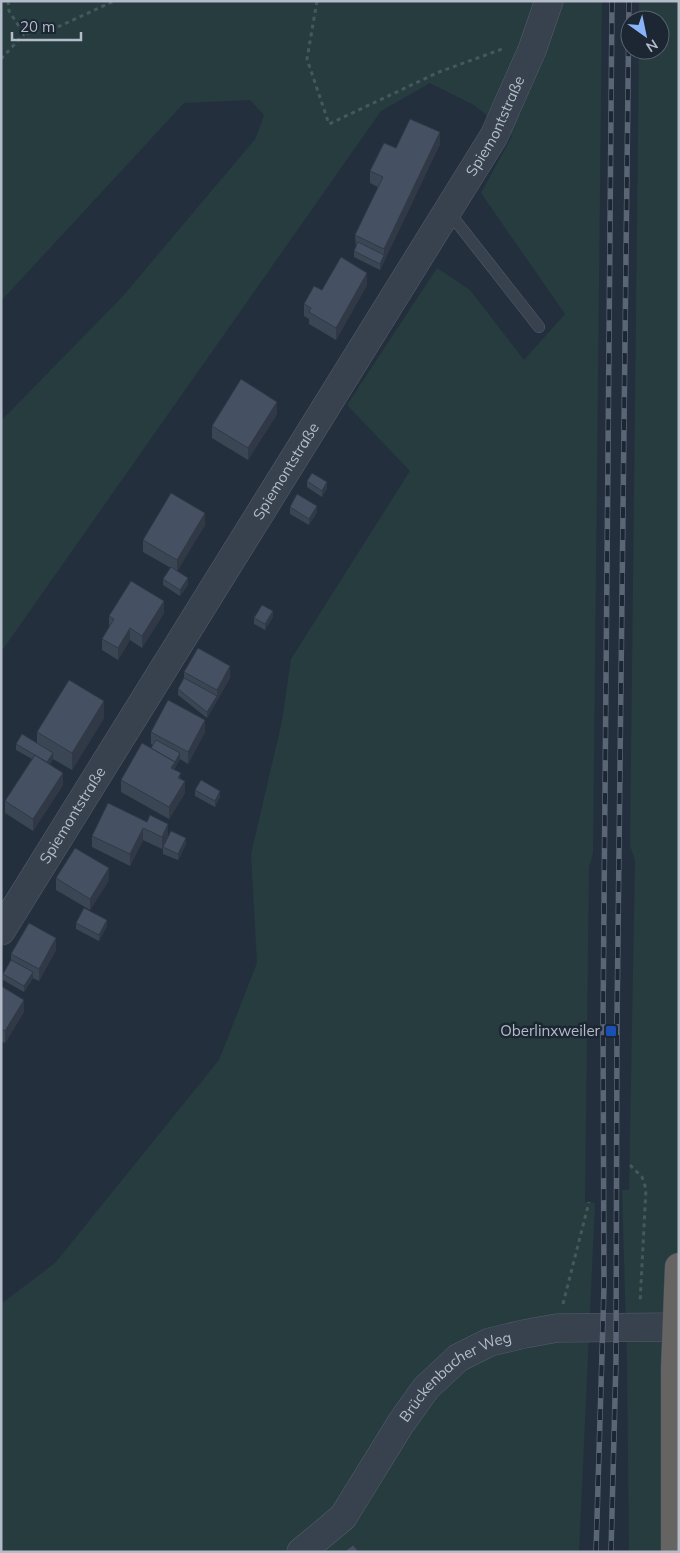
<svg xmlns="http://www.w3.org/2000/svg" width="680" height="1553" viewBox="0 0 680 1553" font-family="Mulish,sans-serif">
<rect width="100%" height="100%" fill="#242f3e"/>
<path fill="#263c3f" d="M1 1H602L593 853 589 867 585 1202 595 1203 579 1552H1V1304L55 1263 219 1060 257 963 251 854 282 721 291 659 410 471 347 405 437 268 470 290 524 360 565 314 481 193 512 136 474 105 430 83 381 111 1 652V421L123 296 256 138 264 115 250 100 184 103 1 301Z
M639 1H679V1552H629L627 1360 622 1190H629L635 860 630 846 639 50H660V20H639Z"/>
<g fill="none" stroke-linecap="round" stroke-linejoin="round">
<g stroke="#565f6c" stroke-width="12">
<path id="service" d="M448 211 539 327"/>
</g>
<g stroke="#565f6c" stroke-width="29">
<g id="tertiary">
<path id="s1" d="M1 931 494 136 532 50 549 1"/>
<path id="s2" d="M301 1552 343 1517 401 1423 426 1388 458 1358 490 1342 524 1334 557 1328 679 1327"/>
</g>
</g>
<g stroke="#434c59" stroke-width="29">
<path id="trunk" d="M678 1292 679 1267
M675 1552V1369"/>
</g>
<path stroke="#44595c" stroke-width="3" stroke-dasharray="4 4" stroke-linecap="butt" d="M8 1 9 11 24 34 60 26 114 1
M317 1 307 59 329 124 439 72 505 48
M1 59 24 34
M630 1165 642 1177 646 1189 640 1303
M563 1304 589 1202"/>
<use href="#service" stroke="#38414e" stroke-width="11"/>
<use href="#tertiary" stroke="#38414e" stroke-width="28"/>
<use href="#trunk" stroke="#656462" stroke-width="28"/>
<g stroke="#5a6575" stroke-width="5.5">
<path id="rail" d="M596 1552 604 1287 603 1022 612 1
M611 1552 616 1360 617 1022 629 1"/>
</g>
<use href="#rail" stroke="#1d2633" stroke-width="4" stroke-dasharray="11" stroke-linecap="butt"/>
<g stroke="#434c59" stroke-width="29" stroke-linecap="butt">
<path id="trunk-bridge" d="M675 1369 678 1292"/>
</g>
<use href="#trunk-bridge" stroke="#656462" stroke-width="28"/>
</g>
<path fill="#3b4654" d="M440 144 380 270 354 257V251L356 247 355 235 378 187 370 183V171L396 148Z
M367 285 336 340 309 324V319L304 316V304L322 290Z
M277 414 248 460 212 438V426Z
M307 481 327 488 322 497 307 487Z
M290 507 317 512 309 525 290 514Z
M205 525 177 571 188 585 180 596 163 585V579L171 568 143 552V540Z
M164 613 142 648 130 640 118 660 102 650V639L109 627V616Z
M273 617 265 630 254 624V618Z
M184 672 230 678 207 718 178 695V689L184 678Z
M104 718 72 770 53 759 50 764 63 785 33 831 5 813V801L32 759 16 750V744L37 743V732Z
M151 732H205L188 764 180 759 175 768V770L181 779 185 793 169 819 121 792V780L151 748 153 745 151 744Z
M195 790 220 797 215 807 195 796Z
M147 822 168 836 162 849 143 840 130 866 92 847V836Z
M186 844 178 860 163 854V847Z
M56 878 109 880 90 910 56 890Z
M76 923 107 926 99 941 76 929Z
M56 950 39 981 33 978 24 992 3 980V974L11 960V954Z
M1 986 24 1012 5 1043 1 1041Z"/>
<path fill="#303945" d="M440 132V144L380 270V264L384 255V249Z
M367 273V285L336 340V328Z
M277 402V414L248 460V448Z
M327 482V488L322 497V491Z
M317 506V512L309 525V519Z
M205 513V525L177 572V560Z
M188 578V585L180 596V590Z
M164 601V613L142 648V636Z
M273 611V617L265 630V624Z
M130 628V640L118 660V648Z
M230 666V678L207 718V712L217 696V690Z
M104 701V718L72 770V753Z
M205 720V732L188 764V752Z
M53 753V759L47 768V762Z
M180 753V759L175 768V762Z
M175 762V774L171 768Z
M63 773V785L33 831V819Z
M185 781V793L169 819V807Z
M220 791V797L215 807V801Z
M168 824V836L162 849V837Z
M143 828V840L130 866V854Z
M186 838V844L178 860V854Z
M109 868V880L90 910V899Z
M107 920V926L99 941V935Z
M56 938V950L39 981V969Z
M33 972V978L24 992V986Z
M24 1000V1012L5 1043V1031Z"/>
<path fill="#455162" stroke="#303945" d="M410 119 440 132 384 249 355 235 383 177 370 171 384 143 396 148Z
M358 242 384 255 380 264 354 251Z
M341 257 367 273 336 328 309 312 311 308 304 304 314 286 322 290Z
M241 379 277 402 248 448 212 426Z
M312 473 327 482 322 491 307 481Z
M171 493 205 513 177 560 143 540Z
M297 494 317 506 309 519 290 507Z
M171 567 188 578 180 590 163 579Z
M131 581 164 601 142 636 130 628 118 648 102 639 114 619 109 616Z
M262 605 273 611 265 624 254 618Z
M198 648 230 666 217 690 184 672Z
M184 678 217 696 207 712 178 689Z
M69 680 104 701 72 753 37 732Z
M168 700 205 720 188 752 151 732Z
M22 734 53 753 47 762 16 744Z
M156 740 180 753 175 762 151 748Z
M142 743 175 762 171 768 181 773 178 778 185 781 169 807 121 780Z
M35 755 63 773 33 819 5 801Z
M201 780 220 791 215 801 195 790Z
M108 803 147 822 150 815 168 824 162 837 143 828 130 854 92 836Z
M171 831 186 838 178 854 163 847Z
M75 848 109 868 90 899 56 878Z
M84 908 107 920 99 935 76 923Z
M29 923 56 938 39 969 11 954Z
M11 960 33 972 24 986 3 974Z
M1 986 24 1000 5 1031 1 1029Z
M353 1545 359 1552H344Z"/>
<rect fill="#1a4fb4" stroke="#1d2633" stroke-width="2" x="605" y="1025" width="12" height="12" rx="2.5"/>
<g text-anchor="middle" stroke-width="5" stroke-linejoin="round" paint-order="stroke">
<g font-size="15" fill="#b4bcc9" stroke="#1d2633">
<text dy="5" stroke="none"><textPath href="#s1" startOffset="945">Spiemontstraße</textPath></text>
<text dy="5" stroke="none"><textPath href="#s1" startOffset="541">Spiemontstraße</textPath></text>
<text dy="5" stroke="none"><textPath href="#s1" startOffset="136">Spiemontstraße</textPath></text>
<text dy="5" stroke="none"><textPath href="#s2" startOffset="239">Brückenbacher Weg</textPath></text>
</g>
<g font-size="15" fill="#b4bcc9" stroke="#1d2633" text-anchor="end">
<text x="600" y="1036">Oberlinxweiler</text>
</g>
</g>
<rect width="680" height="1553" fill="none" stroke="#b4bcc9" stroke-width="5"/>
<g transform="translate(645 35) rotate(147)"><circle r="24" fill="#1d2633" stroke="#59626f"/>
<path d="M0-4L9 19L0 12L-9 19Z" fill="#8ab4f8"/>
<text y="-8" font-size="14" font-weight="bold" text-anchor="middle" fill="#b4bcc9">N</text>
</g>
<path d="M12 32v8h69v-8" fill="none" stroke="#b4bcc9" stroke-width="2.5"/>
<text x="20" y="32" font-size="15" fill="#b4bcc9" stroke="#1d2633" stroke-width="4" paint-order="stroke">20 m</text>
</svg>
